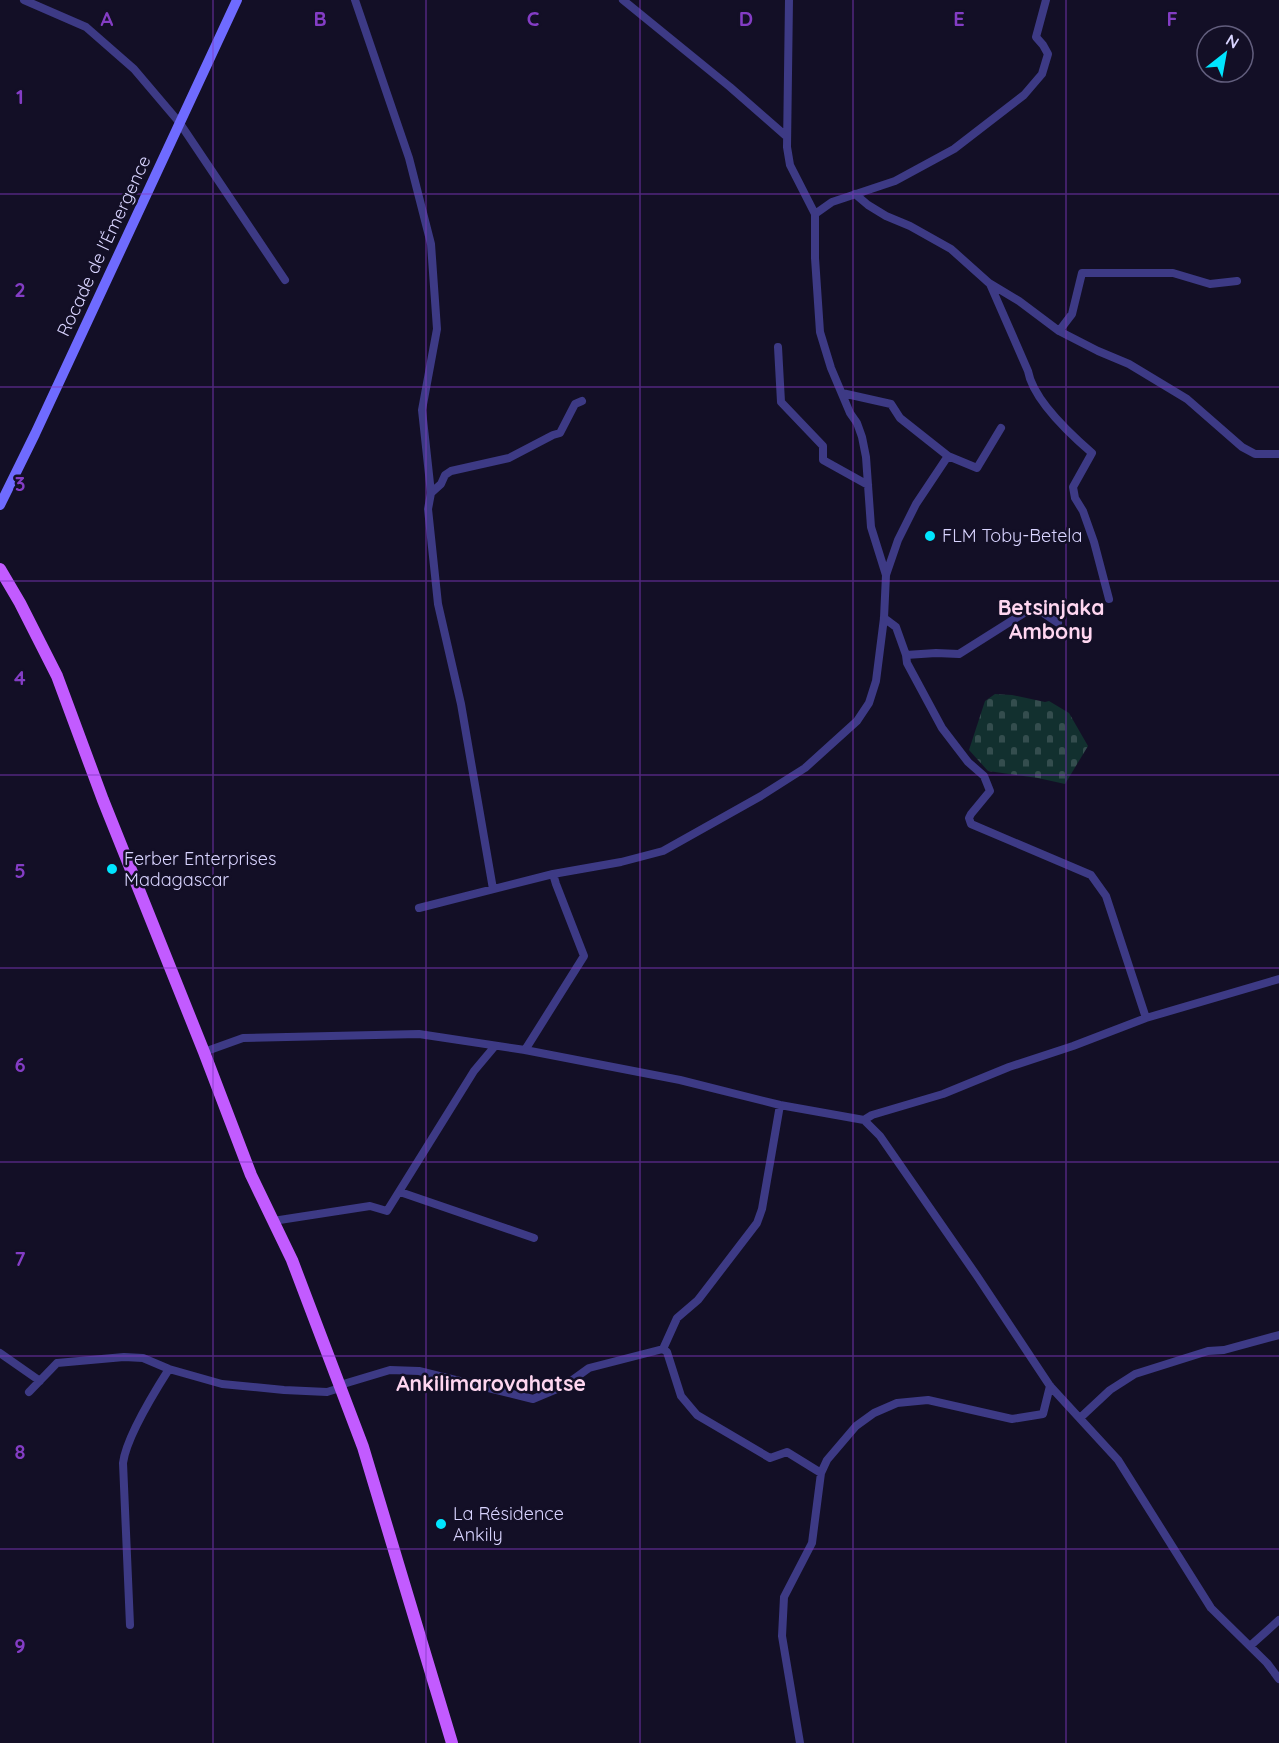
<svg xmlns="http://www.w3.org/2000/svg" width="1279" height="1743" viewBox="0 0 1279 1743" font-family="Quicksand,sans-serif">
<defs>
<pattern id="cemetery-stones" width="16" height="16" patternUnits="userSpaceOnUse" patternTransform="scale(1.5)"><rect width="16" height="16" fill="#12302f"/><path d="M2 7V4a2 2 0 0 1 4 0v3zM10 15v-3a2 2 0 0 1 4 0v3z" fill="#344d4e"/></pattern>
</defs>
<rect width="100%" height="100%" fill="#130f26"/>
<path fill="url(#cemetery-stones)" d="M995 694 1012 695 1045 702 1049 701 1069 713 1088 746 1065 784 1038 778 988 771 969 750 985 701Z"/>
<g fill="none" stroke-linecap="round" stroke-linejoin="round">
<path stroke="#3d3a85" stroke-width="8" d="M24 0 86 27 134 69 179 122 285 280
M355 0 409 158 431 244 437 329 422 410 431 493 428 509 438 604 461 704 493 889
M623 0 730 87 786 136
M789 0 787 147 790 165 815 214V258L820 332 831 368 850 413 857 423 862 437 866 457 871 527 886 575
M855 194 868 205 886 216 910 226 951 249 989 283 1019 301 1059 331 1098 351 1129 364 1187 399 1242 447 1255 454H1279
M815 214 832 202 895 181 954 149 1024 95 1042 74 1048 54 1043 45 1036 37 1046 0
M990 284 1028 371C1033 400 1070 434 1092 453L1073 487 1075 498 1083 511 1094 542 1109 599
M1059 331 1072 314 1082 273H1173L1210 284 1237 281
M778 347 781 402 823 446V460L868 485
M842 393 891 404 900 418 948 456
M431 493 441 484 445 475 451 471 509 458 553 435 560 433 575 404 582 401
M884 618 896 627 906 655 907 663 942 728 968 762 984 776 990 791 971 814 969 818 971 824 1091 875 1106 896 1146 1018
M906 655 936 653 959 654 1032 608 1037 609 1058 623
M419 908 553 874
M525 1050 584 956 556 884 553 874 621 862 663 851 761 796 805 768 857 721 869 703 876 681 884 618 886 575 898 540 916 504 948 456 977 468 1001 428
M204 1052 243 1038 419 1034 525 1050 680 1080 780 1105 864 1120 872 1115 943 1094 1009 1067 1073 1046 1146 1018 1279 979
M780 1105 762 1209 757 1223 698 1300 677 1318 663 1349 667 1352 681 1396 697 1415 770 1458 787 1452 821 1473
M864 1120 880 1136 977 1276 1050 1386 1118 1460 1211 1608 1267 1663 1279 1679
M400 1192 534 1238
M273 1221 370 1206 387 1211 474 1071 495 1046
M0 1353 40 1381
M340 1385 390 1370 419 1371 533 1399 564 1386 589 1368 663 1349
M29 1392 57 1363 124 1357 143 1358 169 1369 222 1384 284 1390 327 1392 340 1388
M1080 1418 1110 1390 1135 1374 1208 1351 1224 1350 1279 1335
M130 1625 123 1463C126 1439 155 1391 169 1369
M1250 1646 1279 1620
M800 1743 782 1636 784 1597 812 1543 821 1473 827 1460 856 1426 874 1413 897 1403 928 1400 1012 1419 1043 1414 1050 1386"/>
<path stroke="#6f6bff" stroke-width="10" d="M0 505 35 434 237 0"/>
<path stroke="#c25bff" stroke-width="12" d="M0 569 20 603 57 676 103 800 204 1052 251 1175 292 1260 363 1447 452 1743"/>
</g>
<path fill="none" stroke="#843dc5" stroke-width="1.5" stroke-opacity="0.55" d="M213 0V1743M426 0V1743M640 0V1743M853 0V1743M1066 0V1743M0 194H1279M0 387H1279M0 581H1279M0 775H1279M0 968H1279M0 1162H1279M0 1356H1279M0 1549H1279"/>
<g fill="#00e5ff" stroke="#130f26" stroke-width="2">
<circle cx="930" cy="536" r="6"/>
<circle cx="112" cy="869" r="6"/>
<circle cx="441" cy="1524" r="6"/>
</g>
<g text-anchor="middle" stroke-width="5" stroke-linejoin="round" paint-order="stroke">
<g font-size="18" fill="#d9d4ff" stroke="#130f26">
<text transform="translate(104 246) rotate(-65)" y="6">Rocade de l'Émergence</text>
</g>
<g font-size="18" fill="#d9d4ff" stroke="#130f26" text-anchor="start">
<text x="942" y="542">FLM Toby-Betela</text>
<text x="124" y="865">Ferber Enterprises<tspan x="124" dy="21">Madagascar</tspan></text>
<text x="453" y="1520">La Résidence<tspan x="453" dy="21">Ankily</tspan></text>
</g>
<g font-size="21" font-weight="bold" fill="#ffd6f0" stroke="#130f26">
<text x="1051" y="615">Betsinjaka<tspan x="1051" dy="24">Ambony</tspan></text>
<text x="491" y="1391">Ankilimarovahatse</text>
</g>
</g>
<g font-size="20" text-anchor="middle" font-weight="bold" fill="#843dc5" stroke="#130f26" stroke-width="5" stroke-linejoin="round" paint-order="stroke">
<text x="107" y="26">A</text>
<text x="320" y="26">B</text>
<text x="533" y="26">C</text>
<text x="746" y="26">D</text>
<text x="959" y="26">E</text>
<text x="1172" y="26">F</text>
<text x="20" y="104">1</text>
<text x="20" y="297">2</text>
<text x="20" y="491">3</text>
<text x="20" y="685">4</text>
<text x="20" y="878">5</text>
<text x="20" y="1072">6</text>
<text x="20" y="1266">7</text>
<text x="20" y="1459">8</text>
<text x="20" y="1653">9</text>
</g>
<g transform="translate(1225 54) rotate(31)"><circle r="28" fill="#130f26" stroke="#625e7d" stroke-width="1.5"/>
<path d="M0-4.5L10 22L0 15L-10 22Z" fill="#00e5ff"/>
<text y="-9" font-size="16" font-weight="bold" text-anchor="middle" fill="#d9d4ff">N</text>
</g>
</svg>
